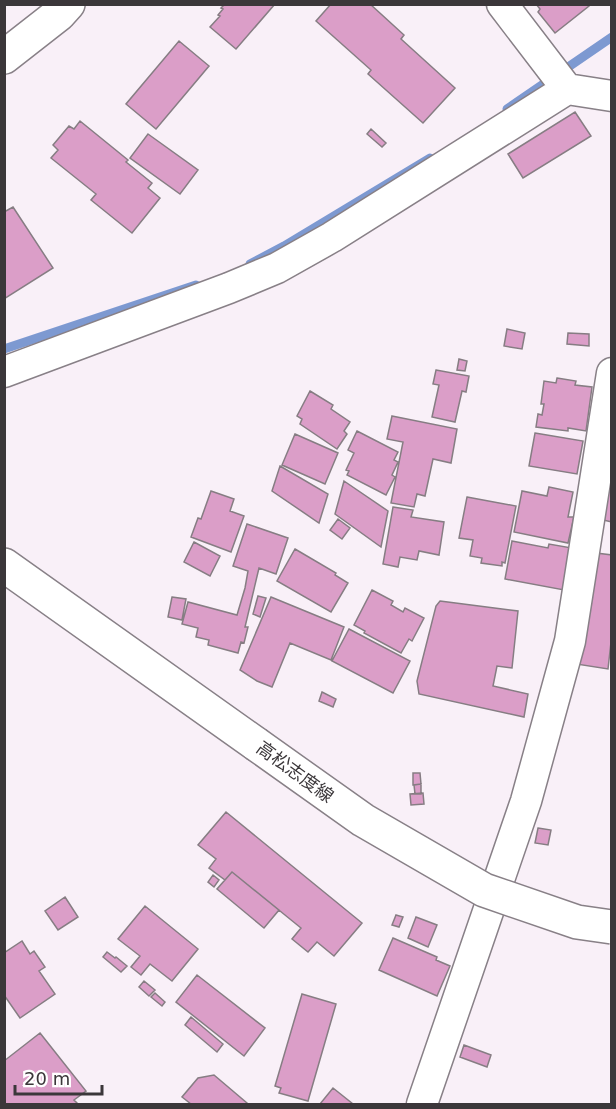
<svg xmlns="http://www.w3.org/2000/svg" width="616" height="1109" viewBox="0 0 616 1109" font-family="'DejaVu Sans','Noto Sans JP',sans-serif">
<rect width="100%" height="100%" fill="#f9f0f8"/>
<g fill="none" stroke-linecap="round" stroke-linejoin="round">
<path stroke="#7d99d1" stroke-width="9" d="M507 109 612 37
M250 264 284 246 430 158
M4 349 196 285"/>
</g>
<path fill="#db9ec8" stroke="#867d83" stroke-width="1.5" d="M225 4H275L236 49 210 27 220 16 218 15 223 9 221 8Z
M331 4H370L404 35 401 39 455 88 423 123 368 74 371 70 316 21Z
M536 4H588L589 6 555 33 538 12 540 9Z
M179 41 209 66 156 129 126 104Z
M575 112 591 136 523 178 508 154Z
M80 121 128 160 126 162 152 183 148 188 160 198 132 233 91 200 96 194 51 158 58 150 53 145 69 126 74 129Z
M371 129 386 143 382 147 367 134Z
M148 134 198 170 180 194 130 158Z
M13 207 53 268 4 299V212Z
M507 329 525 333 522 349 504 346Z
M568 333 589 334V346L567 344Z
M459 359 467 361 465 371 457 370Z
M436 370 469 376 466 392 462 391 455 422 432 417 439 385 433 384Z
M557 378 576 381 575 385 592 387 586 431 568 428V431L536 427 538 414 542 415 544 404H541L544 381 556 383Z
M310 391 333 405 331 409 350 422 344 431 347 434 337 449 300 424 302 419 297 416Z
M392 416 457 429 451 463 433 459 425 496 417 494 414 507 391 503 403 442 387 439Z
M357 431 398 452 394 460 398 462 392 475 395 477 386 495 347 475 349 471 346 470 354 453 348 450Z
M535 433 583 441 577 474 529 466Z
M295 434 338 453 325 484 282 465Z
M612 458V522L603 520Z
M280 466 328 494 319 523 272 491Z
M344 481 388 511 381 547 335 514Z
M549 487 573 492 568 517H574L568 543 514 532 522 491 547 496Z
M211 491 234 499 230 511 244 516 231 552 191 537 198 518 201 519Z
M467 497 516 506 505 563 502 562V566L481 563 482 558 470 556 473 540 459 538Z
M393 507 413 510 411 517 444 522 439 555 419 551 417 560 400 557 398 567 383 564Z
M338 519 350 528 342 539 330 530Z
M247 524 288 538 276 574 259 568 245 627H248L244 643 241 642 238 653 208 645 209 640 196 637 198 628 182 624 188 602 237 615 245 588 248 571 233 566Z
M512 541 548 548 549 544 572 548 564 590 505 579Z
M194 542 220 556 210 576 184 562Z
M295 549 336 573 335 575 348 583 331 612 277 581Z
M596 553 612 555V633L608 669 576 664Z
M372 590 393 601 391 605 403 612 405 608 424 618 412 641 409 639 401 653 364 633 365 631 354 625Z
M258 596 266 598 260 617 253 614Z
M172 597 186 599 182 620 168 617Z
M271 597 344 627 331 660 290 643 272 687 257 681 240 670Z
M440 601 518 611 512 668 497 666 493 686 528 694 524 717 419 694 417 681 436 606Z
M349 629 410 661 393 693 332 661Z
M322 692 336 699 333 707 319 701Z
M413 773H420L421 784 413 785Z
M421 784V794H415L414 785Z
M423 793 424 804 411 805 410 794Z
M226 812 362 923 334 956 317 942 308 952 292 939 301 928 232 872 225 880 209 868 216 859 198 845Z
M538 828 551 830 548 845 535 843Z
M232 872 279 910 264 928 217 889Z
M213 875 219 880 214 887 208 882Z
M65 897 78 917 58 930 45 911Z
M145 906 198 949 172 981 150 964 141 975 131 967 140 956 118 939Z
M396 915 403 917 399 927 392 925Z
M416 917 437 925 428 947 408 938Z
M393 938 437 957 436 960 450 966 437 996 379 970Z
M22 941 30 954 34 951 45 967 39 971 55 994 20 1018 4 995V953Z
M107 952 115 958 116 957 127 966 121 972 103 957Z
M197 975 265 1028 244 1056 176 1002Z
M144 981 155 990 149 996 139 987Z
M155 993 165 1002 162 1006 151 997Z
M302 994 336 1004 308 1101 279 1093 281 1088 275 1086Z
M191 1017 223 1044 217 1052 185 1025Z
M40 1033 86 1091 74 1100 78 1104H4V1061Z
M464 1045 491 1055 487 1067 460 1057Z
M214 1075 247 1103 246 1104H191L182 1097 198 1078Z
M333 1088 353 1104H320Z"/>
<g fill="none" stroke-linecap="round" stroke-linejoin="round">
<g stroke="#888087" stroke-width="33">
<path id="street" d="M502 4 567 89
M4 372 229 288 277 268 332 237 567 89 612 96
M422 1104 526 801 570 641 612 373"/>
</g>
<g stroke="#888087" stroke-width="36">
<path id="secondary" d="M4 57 59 14 68 4
M4 565 256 744"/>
</g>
<use href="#street" stroke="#fff" stroke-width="30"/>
<use href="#secondary" stroke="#fff" stroke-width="33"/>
<g stroke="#888087" stroke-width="36" stroke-linecap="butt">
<path id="secondary-bridge" d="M256 744 363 820 484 890 577 922 612 927"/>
</g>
<use href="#secondary-bridge" stroke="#fff" stroke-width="33"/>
</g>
<g text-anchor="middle" stroke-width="4.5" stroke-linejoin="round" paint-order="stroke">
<g font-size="18" fill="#3b373a" stroke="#fff">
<text transform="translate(295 772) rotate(36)" y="6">高松志度線</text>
</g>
</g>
<rect width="616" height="1109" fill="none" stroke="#3b373a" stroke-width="12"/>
<path d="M15 1085v9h87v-9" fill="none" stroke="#3b373a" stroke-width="3"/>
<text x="24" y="1085" font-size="18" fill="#3b373a" stroke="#ffffff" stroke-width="4.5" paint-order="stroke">20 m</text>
</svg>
